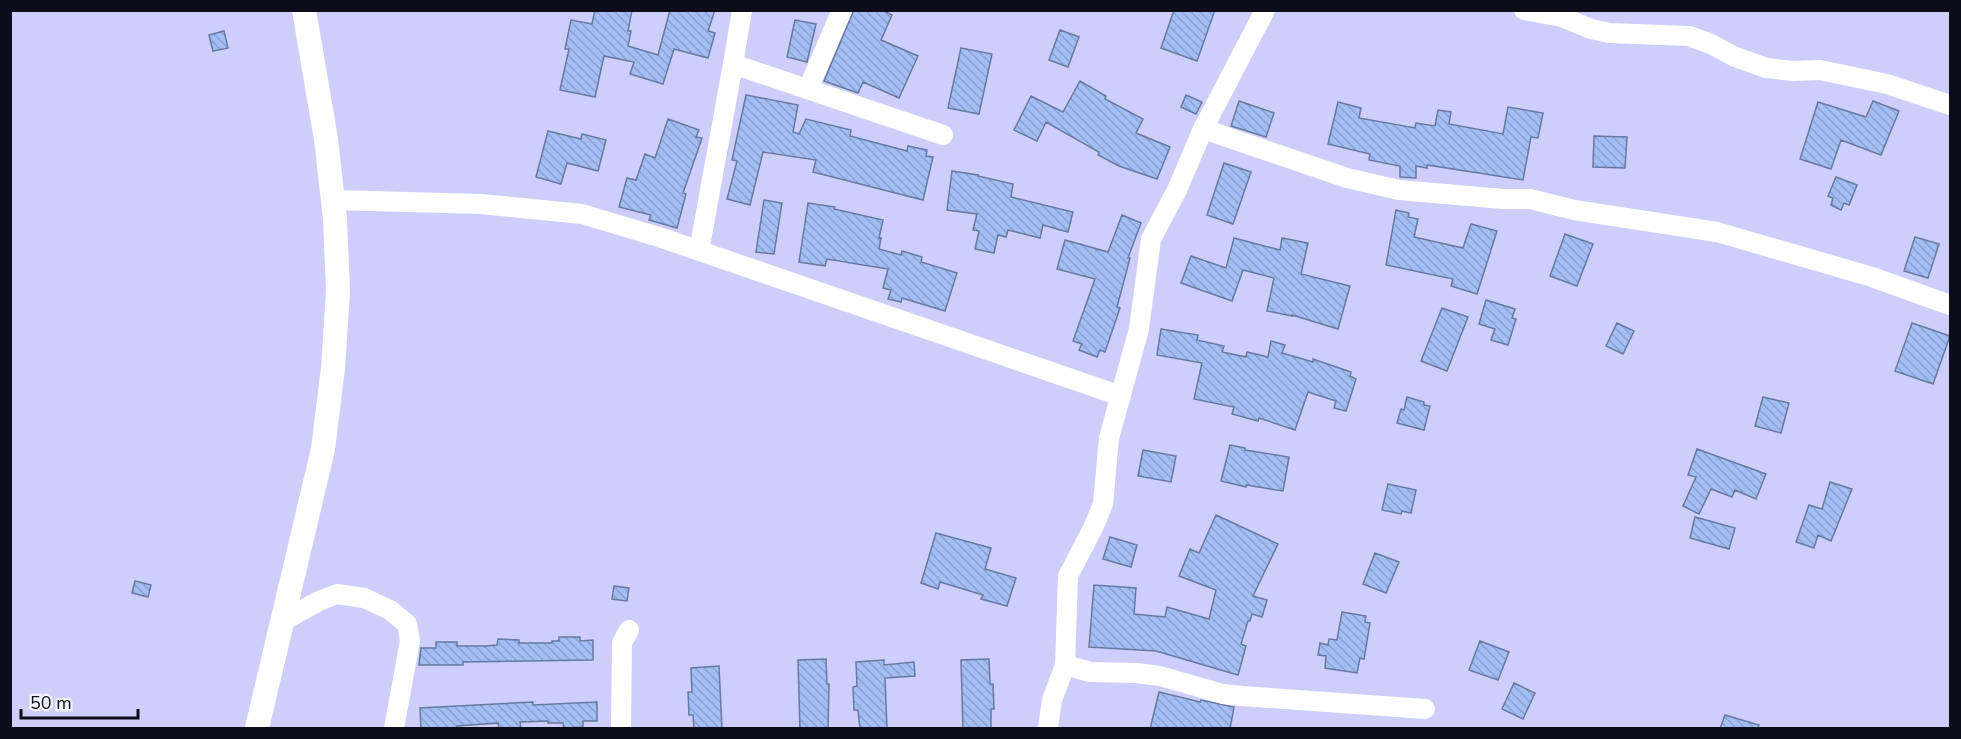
<svg xmlns="http://www.w3.org/2000/svg" width="1961" height="739" viewBox="0 0 1961 739" font-family="'Nunito Sans',sans-serif">
<defs>
<pattern id="building-back-hatch" width="6" height="6" patternUnits="userSpaceOnUse" patternTransform="scale(1.5)"><rect width="6" height="6" fill="#a3bef5"/><path d="M-1 5l2 2M0 0l6 6M5-1l2 2" fill="none" stroke="#8ba2d1"/></pattern>
</defs>
<rect width="100%" height="100%" fill="#cecefb"/>
<path fill="url(#building-back-hatch)" stroke="#67799e" stroke-width="1.5" d="M595 10H632L628 31H631L628 46 658 55 670 10H715L708 31 715 33 708 58 674 49 663 84 630 74 634 62 604 56 595 97 560 90 569 49H565L571 20 592 24Z
M854 10H882L892 15 881 40 918 56 899 98 863 82 858 93 824 81Z
M1174 10H1215L1197 61 1161 48Z
M795 20 816 24 807 62 787 57Z
M1060 30 1079 37 1068 67 1049 60Z
M224 31 228 48 213 51 209 35Z
M961 48 992 54 979 114 948 108Z
M1080 81 1106 96 1105 99 1143 119 1136 133 1170 147 1157 179 1119 166 1098 155 1099 152 1046 122 1037 141 1014 130 1031 96 1063 112Z
M746 95 798 105 793 132 799 134 806 119 851 130 850 136 907 151 908 146 927 150 926 156 933 157 923 200 813 172 816 160 763 152 750 205 727 199 737 161 732 160Z
M1186 95 1202 102 1196 114 1181 107Z
M1239 101 1274 113 1266 137 1231 126Z
M1873 101 1899 111 1881 155 1841 140 1831 169 1800 159 1818 102 1866 117Z
M1338 102 1361 108 1359 118 1415 128 1416 123 1435 126 1438 110 1451 112 1449 124 1503 134 1508 107 1543 113 1538 138 1531 137 1523 180 1427 165V168L1416 166V178L1400 177V166L1369 160 1370 154 1328 144Z
M668 119 699 130 696 137 702 138 683 193 686 194 677 228 649 220 651 215 619 207 627 178 636 180 645 154 655 158Z
M548 131 581 139 582 134 606 140 598 171 567 163 561 184 536 177Z
M1594 136 1627 137 1625 168 1593 167Z
M1224 163 1251 172 1233 224 1207 215Z
M952 171 978 175V176L1013 184 1011 197 1073 212 1068 232 1043 225 1040 238 1008 230 1006 237 998 235 994 253 975 249 979 231 973 230 977 214 947 210Z
M1836 177 1857 185 1849 205 1844 203 1841 210 1831 205 1833 198 1828 196Z
M764 200 782 203 774 254 756 252Z
M808 203 835 207 834 209 883 220 879 238H881L879 249 901 255 902 251 922 257 921 262 957 273 945 311 902 298 901 302 888 299 891 290 883 288 888 269 827 259 825 266 799 262Z
M1396 210 1409 213 1408 217 1418 219 1414 237 1463 248 1471 224 1497 231 1477 294 1451 286 1453 279 1386 265Z
M1122 215 1141 223 1128 258H1130L1117 307 1120 308 1105 352 1100 350 1097 357 1079 350 1082 344 1073 341 1095 279 1057 269 1065 240 1108 252Z
M1565 234 1593 244 1577 286 1550 276Z
M1915 237 1939 244 1928 278 1904 271Z
M1234 238 1280 250 1282 238 1308 243 1301 274 1350 286 1338 329 1292 315V316L1267 311 1274 278 1243 270 1232 301 1181 283 1191 256 1226 268Z
M1486 300 1515 309 1512 318 1516 319 1508 345 1491 340 1495 329 1479 324Z
M1442 308 1468 317 1447 371 1421 361Z
M1617 323 1634 331 1623 354 1606 346Z
M1912 323 1950 336 1933 384 1895 371Z
M1161 329 1198 335 1197 340 1224 346 1222 352 1246 357 1247 352 1268 357 1271 341 1285 345 1282 353 1313 362V359L1351 372 1350 376 1356 379 1346 411 1334 408 1336 401 1308 392 1295 430 1259 418 1258 421 1232 414 1234 407 1194 399 1202 363 1157 355Z
M1407 397 1424 402V405L1430 406 1424 430 1397 423 1401 409 1404 410Z
M1763 397 1789 403 1781 433 1755 426Z
M1230 445 1245 448V450L1289 457 1283 491 1246 485V487L1221 481Z
M1697 449 1766 474 1756 499 1735 490 1732 497 1711 489 1699 514 1683 506 1696 477 1688 475Z
M1143 450 1176 456 1171 482 1138 476Z
M1830 482 1852 489 1831 541 1818 535 1814 548 1796 542 1809 505 1822 509Z
M1388 484 1416 490 1411 513 1402 511 1401 514 1382 510Z
M1216 515 1278 544 1253 596 1267 600 1262 617 1252 614 1250 621H1248L1241 644 1246 646 1238 675 1156 651 1089 647 1094 585 1136 588 1134 614 1165 617 1167 607 1209 619 1216 590 1179 576 1190 549 1199 553Z
M1695 517 1735 528 1729 549 1690 538Z
M936 533 991 548 985 569 1016 578 1007 606 981 599 983 595 940 582 938 589 921 583Z
M1110 537 1137 545 1131 567 1103 559Z
M1375 553 1399 562 1386 593 1363 584Z
M135 581 151 585 148 597 132 593Z
M614 586 629 588 627 601 612 599Z
M1342 612 1366 616 1365 622 1370 623 1364 659 1360 658 1357 673 1325 668 1326 656 1318 655 1320 643 1328 645 1329 639 1337 640Z
M559 637H580V641L593 640V660L463 662V665H419L421 648H436V642H457V646H486L497 645 498 639 519 640V643H552V641H559Z
M1480 641 1509 652 1498 680 1469 670Z
M826 659 827 684H829L828 729H800L798 660Z
M989 659 990 684H993L994 709H991V729H963L961 660Z
M884 660V665L914 662 915 676 885 678 887 729H860L858 710H854L853 687 857 686 856 662Z
M719 666 722 729H694L693 715H689L688 692H692L691 668Z
M1514 683 1535 693 1523 719 1502 709Z
M1159 692 1200 702 1201 700 1234 707 1230 729H1150Z
M533 702V705L597 702V721H583V727L564 728 563 723H548V721L520 722 521 729H499L498 723 457 726V729H421L420 708Z
M1725 715 1759 725 1758 729H1720Z"/>
<g fill="none" stroke-linecap="round" stroke-linejoin="round">
<path stroke="#fff" stroke-width="20" d="M1524 10 1562 17 1591 29 1609 33 1689 36 1711 44 1733 56 1766 68 1793 71 1820 70 1887 84 1950 105
M733 64 742 10
M808 89 842 10
M1203 129 1347 178 1399 190 1503 199H1530L1574 210 1717 232 1872 277 1950 305
M333 200 481 204 582 214 662 238 1121 396
M699 251 733 64 943 135
M283 621 319 601 337 594 364 598 390 610 407 624 410 641 394 728
M1065 665 1090 672 1136 673 1160 676 1223 694 1242 696 1425 709
M621 728 622 643 629 630
M1048 728 1052 700 1065 665 1068 576 1093 528 1103 504 1109 438 1139 329 1151 239 1177 190 1203 129 1265 10"/>
<path stroke="#fff" stroke-width="24" d="M257 728 323 449 333 368 338 291 335 219 326 139 304 10"/>
</g>
<rect width="1961" height="739" fill="none" stroke="#0d0c1b" stroke-width="24"/>
<path d="M21 709v9h117v-9" fill="none" stroke="#0d0c1b" stroke-width="3"/>
<text x="30" y="709" font-size="18" fill="#0d0c1b" stroke="#f3f3fc" stroke-width="4.5" paint-order="stroke">50 m</text>
</svg>
